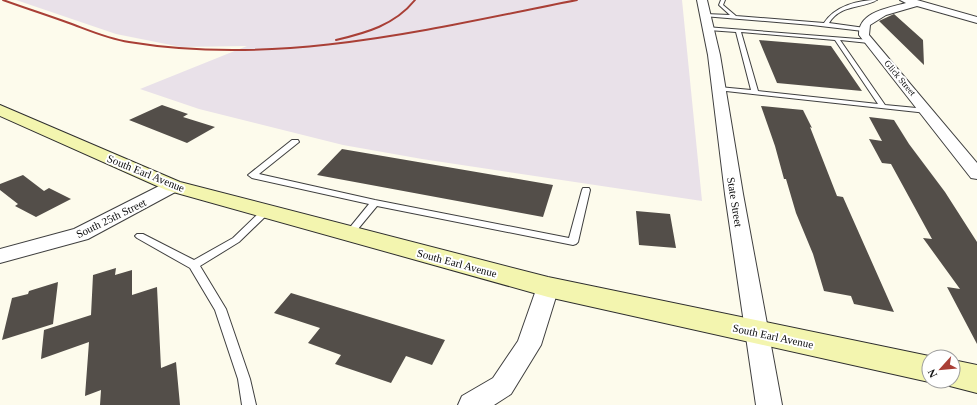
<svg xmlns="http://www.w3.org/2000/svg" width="977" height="405" viewBox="0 0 977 405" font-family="'Times New Roman',serif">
<rect width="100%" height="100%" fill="#fdfbec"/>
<path fill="#e9e1e9" d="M16 0H682L702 201 422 159 343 145 199 109 140 89 247 46 181 47 116 34Z"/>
<path fill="#534e49" d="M894 14 923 40 924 65 879 21Z
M759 40 831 46 862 91 777 83Z
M162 105 188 114 183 117 215 127 187 143 129 120Z
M761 106 803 110 812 128 810 127 837 196 843 197 894 312 854 304 851 296 824 291 813 254 796 213 786 179H784L775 146Z
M869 117 894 120 909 144 945 192 977 242V344L947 287 960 289 923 238 932 239 891 164 882 163 869 139 882 141Z
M342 149 553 185 543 217 317 175Z
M23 175 44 191 49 188 71 199 36 217 15 206 18 204 0 190V184Z
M636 211 670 214 676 248 639 245Z
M116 268 115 275 132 270V295L157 287 161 368 176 362 180 405H100L101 390 85 396 89 342 41 359 44 330 91 315 93 275Z
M58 282 53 324 2 340 12 298 28 294 29 291Z
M291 293 445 340 432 365 406 356 391 383 335 364 341 355 308 343 320 328 274 313Z"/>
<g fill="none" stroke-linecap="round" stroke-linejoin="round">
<g stroke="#3f3f3f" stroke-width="2">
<path id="lane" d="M721 0H725L723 5 736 16 824 23C835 6 858 0 877 0 861 9 841 4 829 23L865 28 866 29 863 31 812 25 703 16V15L705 14 730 15 719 5Z
M706 27 871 40 872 41 869 43 840 40 885 105 927 109 931 111 927 113 717 90 716 89 719 87 751 90 736 32 708 30 706 29ZM741 32 835 40 878 104 758 91Z
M292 140H298L299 142 259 174 375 200 569 238 582 190 583 188H589L590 190 578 242 576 244 573 245 377 206 353 235H347L345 233 347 231 369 204 252 178 248 175Z
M266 208 271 211 269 213 239 242 200 266 226 309 250 379 256 405H242L238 379 215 310 190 268 137 238 135 236 137 234H143L194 260 233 238 263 209Z"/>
</g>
<g stroke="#3f3f3f" stroke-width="2">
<path id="street" d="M697 0H707L720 55 743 194 782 405H756L725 194 708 55Z
M900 0H917L977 17V23L917 6 886 15 870 25 869 35 977 163V179L971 178 859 35C858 12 888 8 906 3Z
M173 181 179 182 182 186 179 190 88 239 0 263V249L74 229 167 182Z
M548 279 556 281 559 287 541 345 511 394 494 405H458L462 396 493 378 518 341 537 287 540 281Z"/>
</g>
<g stroke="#2e2e2e" stroke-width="2">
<path id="secondary" d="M0 105 180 182 548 277 929 356 933 357H929V381H933L929 382 548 297 166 190 0 116Z
M953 360 977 365V393L942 384 941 381H953Z"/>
</g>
<use href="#lane" fill="#fff" fill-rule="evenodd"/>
<use href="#street" fill="#fff" fill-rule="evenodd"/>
<use href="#secondary" fill="#f3f5af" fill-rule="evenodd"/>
<path stroke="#a93f36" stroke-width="2" d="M3 0C25 8 47 15 69 23 88 30 108 39 129 42 280 67 430 29 577 0
M336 40C366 33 395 25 415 0"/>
</g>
<g text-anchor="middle" stroke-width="4" stroke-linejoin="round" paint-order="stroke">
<g font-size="9" fill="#0c0c0c" stroke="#fff">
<text transform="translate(900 78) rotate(50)" y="3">Glick Street</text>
</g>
<g font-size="11" fill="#0c0c0c" stroke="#fff">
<text transform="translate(146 173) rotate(22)" y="4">South Earl Avenue</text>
<text transform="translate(735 202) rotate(81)" y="4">State Street</text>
<text transform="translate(111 218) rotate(-26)" y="4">South 25th Street</text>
<text transform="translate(457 263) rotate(15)" y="4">South Earl Avenue</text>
<text transform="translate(773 336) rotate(12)" y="4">South Earl Avenue</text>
</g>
</g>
<g transform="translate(941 369) rotate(243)"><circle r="19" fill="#ffffff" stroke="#9e9e9e"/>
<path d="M0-3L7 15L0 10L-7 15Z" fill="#a93f36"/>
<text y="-6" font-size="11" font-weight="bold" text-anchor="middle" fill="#0c0c0c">N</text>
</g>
</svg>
